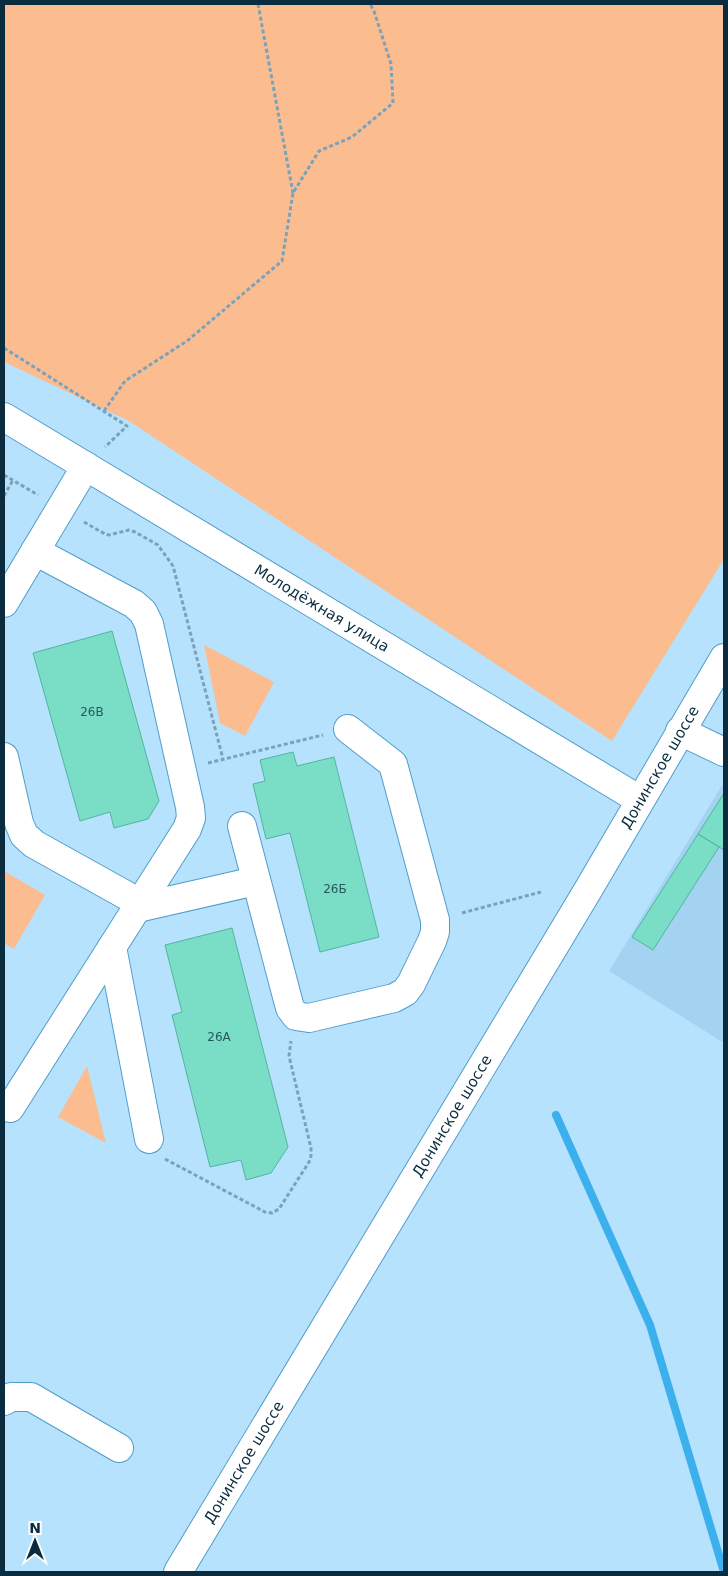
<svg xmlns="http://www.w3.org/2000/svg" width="728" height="1576" viewBox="0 0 728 1576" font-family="'DejaVu Sans',sans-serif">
<rect width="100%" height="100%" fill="#b6e2fe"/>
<path fill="#a4d3f2" d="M724 782V1043L609 971Z"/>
<path fill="#fbbc8f" d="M4 4H724V559L612 741 129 421 4 362Z
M204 645 274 682 245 736 220 723Z
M4 871 45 895 14 949 4 943Z
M87 1066 106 1143 58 1117Z"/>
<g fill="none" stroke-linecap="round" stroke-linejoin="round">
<path stroke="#3cb0ed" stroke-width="8" d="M556 1115 650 1325 724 1572"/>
</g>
<path fill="#7addc5" stroke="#51b59f" d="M112 631 159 801 148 819 114 828 110 812 80 821 33 653Z
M293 752 297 766 334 757 379 937 320 952 290 833 266 839 253 784 265 781 260 760Z
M724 793V850L698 834Z
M698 834 719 847 653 950 632 937Z
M232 928 288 1147 271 1173 246 1180 241 1160 210 1167 172 1015 182 1012 165 945Z"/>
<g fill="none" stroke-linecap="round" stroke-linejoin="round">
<g stroke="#519dc9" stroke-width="30">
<g id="minor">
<path id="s1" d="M4 417 640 800"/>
<path d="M4 603 86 466"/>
<path d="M680 731 724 752"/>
<path d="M4 757 19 823 24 835 34 844 140 903"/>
<path d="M242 826 290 1008 296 1016 309 1018 394 998 405 992 411 984 432 941 435 932V920L393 764 348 729"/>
<path d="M137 908 256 881"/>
<path d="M112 947 149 1139"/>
<path d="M10 1108 187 829 191 818 190 807 149 624 143 612 134 604 35 551"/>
<path d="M4 1401 11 1397H31L119 1448"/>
</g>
</g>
<g stroke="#519dc9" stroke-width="30">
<g id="major">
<path id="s2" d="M178 1572 588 890 724 658"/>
</g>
</g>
<path stroke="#7aa3bb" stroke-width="3" stroke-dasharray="4 2.5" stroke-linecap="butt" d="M258 4 293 193
M4 348 127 426 105 447
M104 411 125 381 187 341 282 261 293 193 319 151 352 137 393 103 391 64 374 11 370 4
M4 475 38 495
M4 496 13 480
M84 522 105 534 109 535 129 530 135 532 158 545 173 566 223 759
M208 763 323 735
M462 913 541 892
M165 1159 265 1212 272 1213 279 1209 309 1162 311 1156V1148L289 1056 291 1041"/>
<use href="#minor" stroke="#fff" stroke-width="28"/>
<use href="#major" stroke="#fff" stroke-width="28"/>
</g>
<g text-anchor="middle" stroke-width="5" stroke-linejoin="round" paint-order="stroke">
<g font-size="12" fill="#275860">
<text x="92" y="716">26В</text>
<text x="335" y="893">26Б</text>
<text x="219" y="1041">26А</text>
</g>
<g font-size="15" fill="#0b2c3e" stroke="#fcfcfc">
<text dy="5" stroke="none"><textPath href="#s1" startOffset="371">Молодёжная улица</textPath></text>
<text dy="5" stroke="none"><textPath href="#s2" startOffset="938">Донинское шоссе</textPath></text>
<text dy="5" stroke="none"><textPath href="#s2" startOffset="532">Донинское шоссе</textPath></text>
<text dy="5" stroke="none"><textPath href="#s2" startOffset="128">Донинское шоссе</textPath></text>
</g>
</g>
<rect width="728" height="1576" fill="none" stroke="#0b2c3e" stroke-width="10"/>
<g transform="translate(35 1541)" stroke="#fcfcfc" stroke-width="4" paint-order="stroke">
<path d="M0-4L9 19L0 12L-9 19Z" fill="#0b2c3e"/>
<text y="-8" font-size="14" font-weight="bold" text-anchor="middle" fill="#0b2c3e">N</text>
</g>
</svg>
